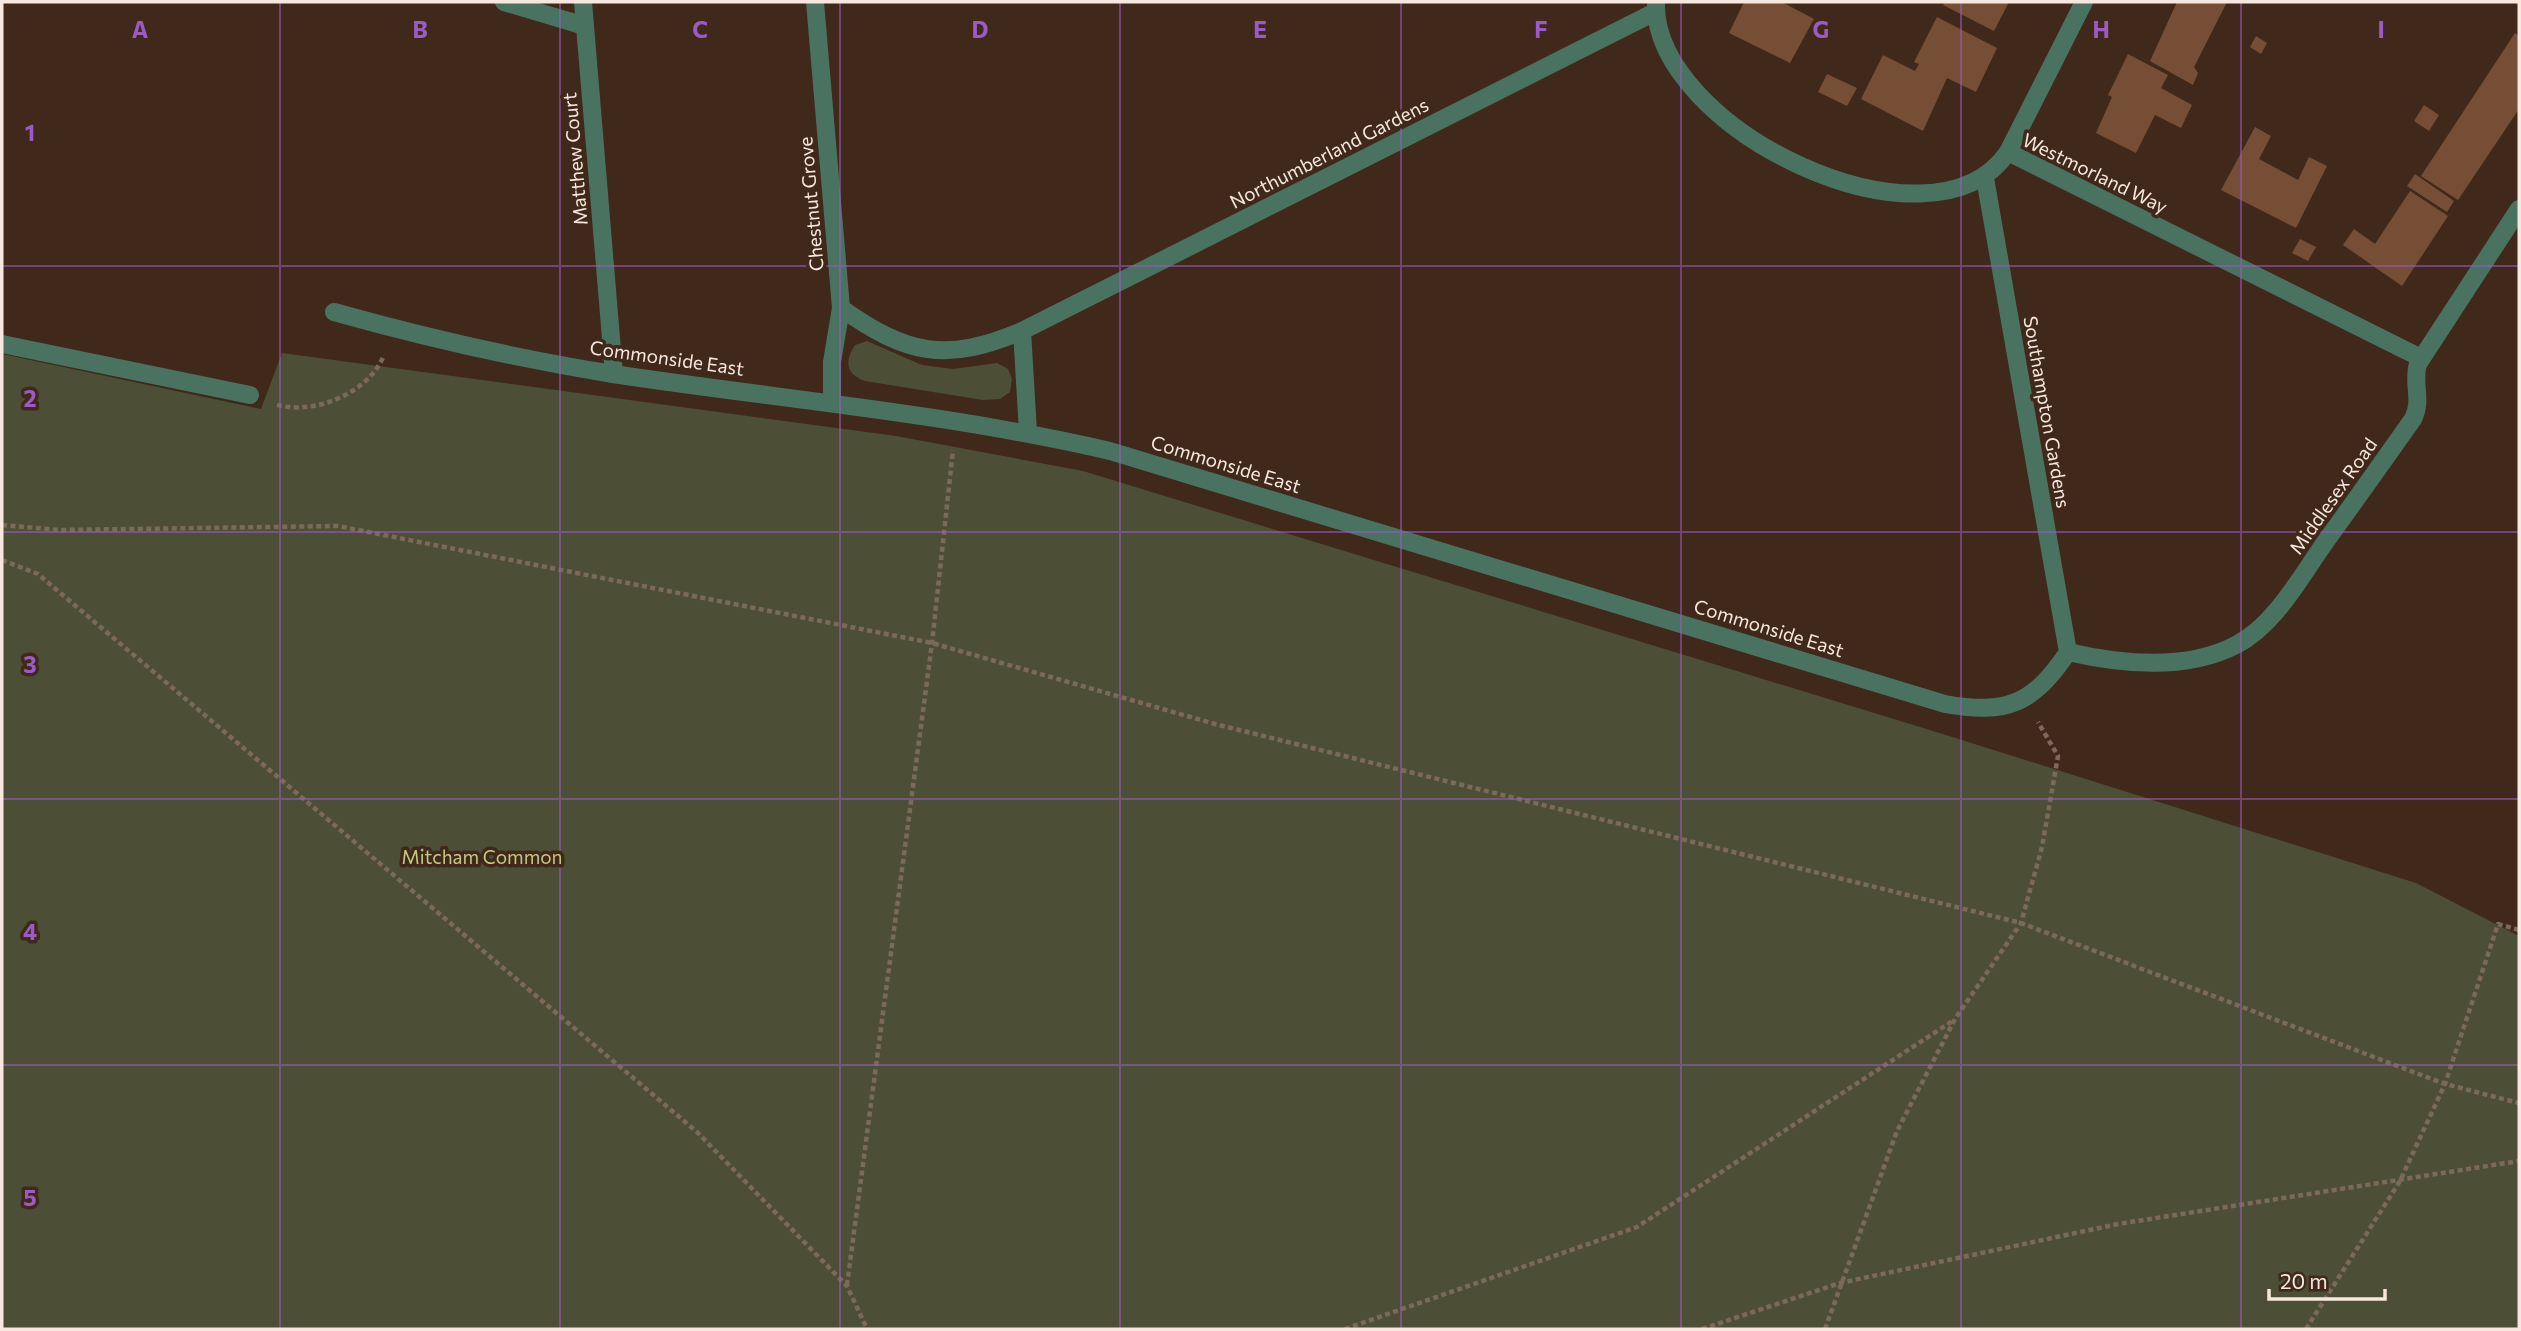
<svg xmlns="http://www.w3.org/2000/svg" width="2521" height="1331" viewBox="0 0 2521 1331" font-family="Commissioner,sans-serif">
<rect width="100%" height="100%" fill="#40291b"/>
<path fill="#4c4f35" d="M867 341 922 365 953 369 997 363 1008 369 1012 379 1010 392 1000 399 983 400 865 381C846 374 844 362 855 345Z
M282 353 896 436 1083 471 1946 735 2416 883 2519 936V1329H2V354L261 409Z"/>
<path fill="#754e35" d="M1744 2H1782L1814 19 1790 63 1729 33Z
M1945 2H2009L1994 31 1943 5Z
M2177 2H2227L2194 67 2198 73 2193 85 2150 61Z
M1937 17 1997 48 1976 92 1947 78 1923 131 1861 99 1883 55 1915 71 1919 64 1914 62Z
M2515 33 2519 36V109L2458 200 2421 176Z
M2256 36 2267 43 2261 54 2250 47Z
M2128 54 2168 75 2161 88 2192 105 2181 128 2155 115 2136 153 2096 133 2112 97 2108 95Z
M1827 74 1857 88 1847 106 1818 92Z
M2424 105 2439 115 2429 131 2414 121Z
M2255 127 2271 136 2259 159 2298 180 2309 157 2327 166 2296 228 2221 190Z
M2415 174 2454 201 2447 212 2407 186Z
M2410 191 2448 216 2402 286 2343 245 2354 229 2375 244Z
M2300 239 2316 247 2308 261 2292 253Z"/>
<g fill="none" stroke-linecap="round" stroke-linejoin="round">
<path stroke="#7d695c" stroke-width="4.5" stroke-dasharray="5 3.5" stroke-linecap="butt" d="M277 405C315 415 369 393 384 355
M2 525 60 530 338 526 932 643 1215 724 2021 923 2445 1084 2519 1103
M2 560 38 574 697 1132 847 1286 867 1329
M847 1285 932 643 953 450
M1345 1329 1637 1227 1954 1020
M1702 1329 1840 1283 2118 1224 2519 1161
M1825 1329 1897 1131 1955 1019 2021 923 2042 847 2058 756 2038 722
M2306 1329 2400 1181 2445 1084 2498 924 2519 930"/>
<path stroke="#497360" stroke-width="18" d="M583 2 585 26
M2 344 250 395"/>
<path stroke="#497360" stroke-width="18" d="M504 2 585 26 614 374
M815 2 841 308 832 362V401
M1656 2C1651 128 1932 264 2008 152L2421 358
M2008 152 2084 2
M1985 178 2068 652
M841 308C907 355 946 363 1022 331
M334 312C427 338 519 359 613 374 779 399 946 413 1110 451L1945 704C2007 715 2033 704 2068 652
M1028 432 1022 331 1655 12
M2068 652C2120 664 2186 671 2236 645 2275 625 2301 576 2326 541 2355 501 2384 460 2413 419 2423 400 2412 383 2418 364L2519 209"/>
</g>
<path fill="none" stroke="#9a5bc7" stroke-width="2" stroke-opacity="0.55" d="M280 2V1329M560 2V1329M840 2V1329M1120 2V1329M1401 2V1329M1681 2V1329M1961 2V1329M2241 2V1329M2 266H2519M2 532H2519M2 799H2519M2 1065H2519"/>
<g text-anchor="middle" stroke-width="7" stroke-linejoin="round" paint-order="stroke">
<g font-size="19" fill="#f7e7de" stroke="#40291b">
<text transform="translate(1329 153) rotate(-27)" y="7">Northumberland Gardens</text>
<text transform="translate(575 159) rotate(-95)" y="7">Matthew Court</text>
<text transform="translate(2095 173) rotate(26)" y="7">Westmorland Way</text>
<text transform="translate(811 204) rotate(-95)" y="7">Chestnut Grove</text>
<text transform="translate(667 358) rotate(8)" y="7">Commonside East</text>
<text transform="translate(2047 412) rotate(80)" y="7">Southampton Gardens</text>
<text transform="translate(1226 464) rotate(17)" y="7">Commonside East</text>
<text transform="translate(2333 496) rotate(-55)" y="7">Middlesex Road</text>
<text transform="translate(1769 628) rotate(17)" y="7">Commonside East</text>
</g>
<g font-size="19" fill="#c2ca81" stroke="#40291b">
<text x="482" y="864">Mitcham Common</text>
</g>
</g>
<g font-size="23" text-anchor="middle" font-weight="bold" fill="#9a5bc7" stroke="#40291b" stroke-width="7" stroke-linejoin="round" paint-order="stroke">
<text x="140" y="38">A</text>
<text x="420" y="38">B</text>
<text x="700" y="38">C</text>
<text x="980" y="38">D</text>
<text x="1260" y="38">E</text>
<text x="1541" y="38">F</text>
<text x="1821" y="38">G</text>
<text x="2101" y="38">H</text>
<text x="2381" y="38">I</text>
<text x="30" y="141">1</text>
<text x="30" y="407">2</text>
<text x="30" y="673">3</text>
<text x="30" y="940">4</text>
<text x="30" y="1206">5</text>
</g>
<rect width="2521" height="1331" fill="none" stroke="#f7e7de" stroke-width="7"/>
<path d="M2269 1289v10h116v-10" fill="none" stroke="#f7e7de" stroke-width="3.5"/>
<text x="2280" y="1289" font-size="21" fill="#f7e7de" stroke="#40291b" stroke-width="5" paint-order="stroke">20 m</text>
</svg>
